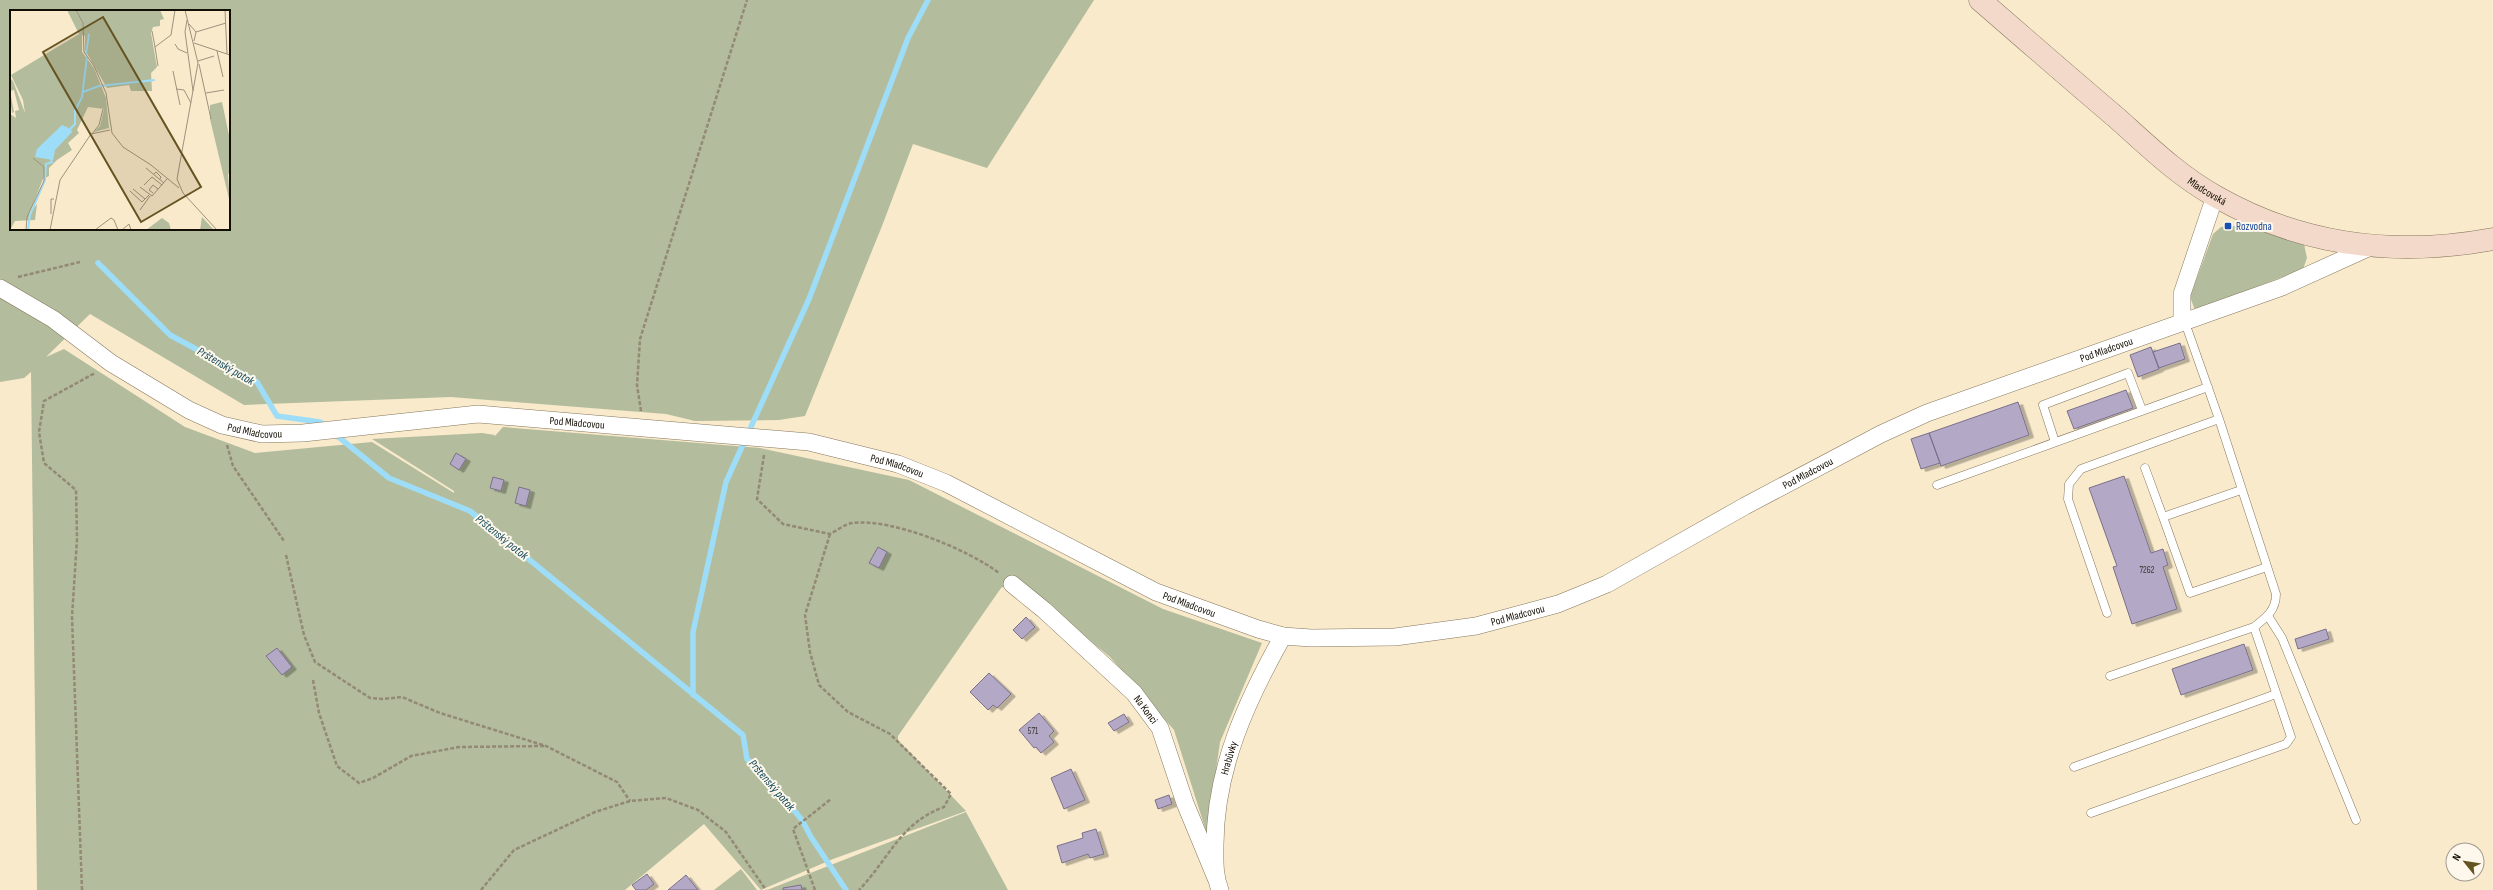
<svg xmlns="http://www.w3.org/2000/svg" width="2493" height="890" viewBox="0 0 2493 890" font-family="'Sofia Sans Condensed',sans-serif">
<defs>
<filter id="shadow"><feDropShadow dx="4.5" dy="2.5" stdDeviation="0" flood-color="#0004"/></filter>
</defs>
<rect width="100%" height="100%" fill="#f9eacc"/>
<path fill="#b3bd9d" fill-rule="evenodd" d="M0 0H1094L987 168 913 144 882 226 805 416 779 420 695 421 666 414 451 397 244 405 90 314 46 357 64 349 185 427 255 453 372 442 454 493V491L372 439 482 433 495 435 494 437 503 427 760 448 909 480 1163 609 1262 643 1220 742 1207 834 1174 730 1110 657 1016 580 1001 588 898 736V740L966 811 833 859 761 890 704 824 625 890H37L31 372 24 378 0 382ZM11 11H229V229H11Z
M2246 225 2304 244 2307 258 2303 269 2195 310 2190 297 2213 234 2221 227Z
M966 812 1008 890H767Z
M741 869 757 890H714Z"/>
<g fill="none" stroke-linecap="round" stroke-linejoin="round">
<path stroke="#9eddf8" stroke-width="5.5" d="M98 263 170 335 257 382 277 416 320 422 325 426
M335 434 389 478 470 511 743 735 747 759 763 773 802 820 811 837 846 890
M693 695V632L726 482 809 299 908 38 928 0"/>
</g>
<path fill="#b3a8c5" stroke="#7a708b" filter="url(#shadow)" d="M2180 343 2185 359 2159 368 2153 352Z
M2151 347 2159 369 2138 377 2130 355Z
M2126 390 2133 408 2074 429 2067 411Z
M2018 402 2029 435 1941 466 1929 433Z
M1929 433 1940 463 1921 469 1911 439Z
M456 453 466 459 459 470 450 464Z
M2124 476 2151 553 2163 549 2168 565 2163 567 2177 609 2132 624 2113 567 2117 566 2089 488Z
M493 477 504 480 501 491 490 488Z
M519 487 530 490 526 506 515 503Z
M878 547 887 552 879 568 869 563Z
M1026 617 1035 627 1022 639 1013 630Z
M2326 629 2329 639 2298 649 2295 639Z
M2244 644 2253 670 2181 695 2172 669Z
M277 648 292 667 282 675 266 656Z
M989 673 1011 694 997 708 993 705 988 710 970 692Z
M1039 713 1054 731 1049 736 1054 742 1041 753 1036 747 1034 748 1019 730Z
M1124 714 1129 722 1114 731 1108 723Z
M1071 769 1085 800 1064 809 1051 778Z
M1169 795 1172 804 1158 809 1155 800Z
M1096 829 1104 854 1090 858 1088 854 1062 863 1057 846 1083 838 1082 833Z
M647 874 654 884 646 890H636L632 885Z
M686 875 698 890H668Z
M801 885 802 890H783V888Z"/>
<g fill="none" stroke-linecap="round" stroke-linejoin="round">
<g stroke="#84775c" stroke-width="9">
<path id="lane" d="M2055 442 2043 405 2128 373 2142 410
M2145 468 2163 517
M1937 485 2208 387
M2241 490 2163 517 2190 593 2267 567
M2107 613 2068 499 2069 484 2081 469 2219 419
M2268 616 2282 638 2356 820
M2110 676 2254 627C2267 617 2276 610 2276 594L2219 419 2188 331
M2074 767 2276 694
M2091 813 2286 744 2291 737 2254 627"/>
</g>
<g stroke="#84775c" stroke-width="18">
<g id="street">
<path id="s1" d="M0 288 53 319 111 363 189 410 222 425 262 434 303 433 478 414 809 442 898 464 946 483 1156 592 1258 629 1283 636 1311 638 1395 637 1476 626 1558 604 1607 584 1745 506 1881 434 1927 413 2282 287 2370 247"/>
<path d="M2182 322V294L2215 196"/>
<path id="s2" d="M1012 584 1044 610 1134 693 1160 728 1185 803 1216 878"/>
<path id="s3" d="M1220 890C1214 875 1215 861 1215 845 1215 769 1247 700 1283 636"/>
</g>
</g>
<g stroke="#84775c" stroke-width="23">
<g id="secondary">
<path id="s4" d="M1980 0C2026 40 2072 80 2118 119 2148 146 2179 176 2215 196 2302 246 2396 257 2493 239"/>
</g>
</g>
<path stroke="#938974" stroke-width="2.5" stroke-dasharray="4 2" stroke-linecap="butt" d="M18 277 80 262
M641 411 637 385 640 339 747 0
M227 445 233 466 284 541
M764 455 757 499 783 524 830 534C836 531 845 524 852 523 892 518 967 549 999 573
M830 534 805 615 810 652 819 685 848 712 890 734 951 794 944 807C900 823 889 859 859 890
M286 555 304 635 315 662 370 698 383 699 402 697 440 713 546 746 617 782 630 801
M313 680 319 713 337 766 359 783 373 778 411 756 459 747 544 746
M82 890 72 617 77 539 76 490 44 463 39 432 44 401 95 373
M481 890 514 850 595 812 630 801 666 798 698 810 726 832 766 890
M815 890 793 829 831 799"/>
<use href="#lane" stroke="#fff" stroke-width="8"/>
<use href="#street" stroke="#fff" stroke-width="17"/>
<use href="#secondary" stroke="#f3d9c9" stroke-width="22"/>
</g>
<rect fill="#1a4fb4" stroke="#fef8ec" stroke-width="1.5" x="2224" y="222" width="8" height="8" rx="2"/>
<g text-anchor="middle" stroke-width="4" stroke-linejoin="round" paint-order="stroke">
<g font-size="9" fill="#3c3535">
<text x="2147" y="573">7262</text>
<text x="1033" y="734">571</text>
</g>
<g font-size="11" fill="#140f05" stroke="#fef8ec">
<text dy="4" stroke="none"><textPath href="#s4" startOffset="297">Mladcovská</textPath></text>
<text dy="4" stroke="none"><textPath href="#s1" startOffset="2251">Pod Mladcovou</textPath></text>
<text dy="4" stroke="none"><textPath href="#s1" startOffset="619">Pod Mladcovou</textPath></text>
<text dy="4" stroke="none"><textPath href="#s1" startOffset="295">Pod Mladcovou</textPath></text>
<text dy="4" stroke="none"><textPath href="#s1" startOffset="943">Pod Mladcovou</textPath></text>
<text dy="4" stroke="none"><textPath href="#s1" startOffset="1927">Pod Mladcovou</textPath></text>
<text dy="4" stroke="none"><textPath href="#s1" startOffset="1267">Pod Mladcovou</textPath></text>
<text dy="4" stroke="none"><textPath href="#s1" startOffset="1603">Pod Mladcovou</textPath></text>
<text dy="4" stroke="none"><textPath href="#s2" startOffset="184">Na Konci</textPath></text>
<text dy="4" stroke="none"><textPath href="#s3" startOffset="134">Hrabůvky</textPath></text>
</g>
<g font-size="11" fill="#164399" stroke="#fef8ec" text-anchor="start">
<text x="2236" y="230">Rozvodna</text>
</g>
<g font-size="12" font-style="italic" fill="#12475a" stroke="#fef8ec">
<text transform="translate(226 366) rotate(30)" y="4">Prštenský potok</text>
<text transform="translate(502 537) rotate(39)" y="4">Prštenský potok</text>
<text transform="translate(772 785) rotate(49)" y="4">Prštenský potok</text>
</g>
</g>
<g transform="translate(10 10)">
<rect width="220" height="220" fill="#f9eacc"/>
<path d="M57 0H150L154 9 150 10V16L143 17 141 23 147 57 141 63 142 81H121L119 75 97 78 75 40V26L72 25V42L84 58 96 88 99 118 84 122 90 116 94 99 78 97 67 120 69 123 58 133 62 140 47 150 39 158V166L33 169 19 204 27 194 25 210 5 211 0 220V104L6 108 5 101 9 100 4 80 0 81 4 102 2 103 0 88V68L3 71 15 103 13 90 1 65 69 24ZM212 92 220 130V163L218 164 220 193 200 109V95ZM192 207 204 220H190ZM152 208 159 213 161 220H136Z" fill="#b3bd9d"/>
<path d="M52 115 61 119 62 122 45 140 43 150 25 147 27 139Z" fill="#9eddf8"/>
<path fill="none" stroke="#9eddf8" stroke-width="2" d="M76 44 79 24M73 82 89 76 145 70M60 119 65 114V101L72 87 77 47M18 220 20 205 35 170 36 154 42 152 41 149"/>
<path fill="none" stroke="#9d927c" stroke-width="1" d="M66 0 73 13 74 42 84 56 96 83 102 123 113 137 141 155 169 178M175 0 188 53 167 169 173 183 207 220M215 0 217 44M177 10 175 22 183 81M179 14 186 22 184 31M142 21 145 37M186 22 216 13M184 33 220 45M165 34 168 39 177 43M207 41 213 67M188 51 204 46M189 54 201 109M148 56 145 37 161 25 165 0M163 61 170 95M166 79 174 80 181 93M196 83 214 80M82 124 89 115 93 99M136 158 154 173M144 164 146 162 151 167 150 169M134 175 142 167 152 175M130 177 142 186 157 169M123 179 135 189M120 181 132 192 139 185M143 183 139 180 143 175 148 179M130 200 140 186M41 204V189H44M16 220 17 207 34 171V157L23 148M40 220 50 170 81 124 100 120M85 220 101 208 104 210 108 220M112 220 119 214 121 220"/>
<path fill="#655321" fill-opacity="0.15" stroke="#655321" stroke-width="2" d="M93 7 191 177 131 212 33 42Z"/>
<rect width="220" height="220" fill="none" stroke="#140f05" stroke-width="2"/>
</g>
<g transform="translate(2465 862) rotate(300)"><circle r="19" fill="#fef8ec" stroke="#a09b90"/>
<path d="M0-3L7 15L0 10L-7 15Z" fill="#655321"/>
<text y="-6" font-size="11" font-weight="bold" text-anchor="middle" fill="#140f05">N</text>
</g>
</svg>
